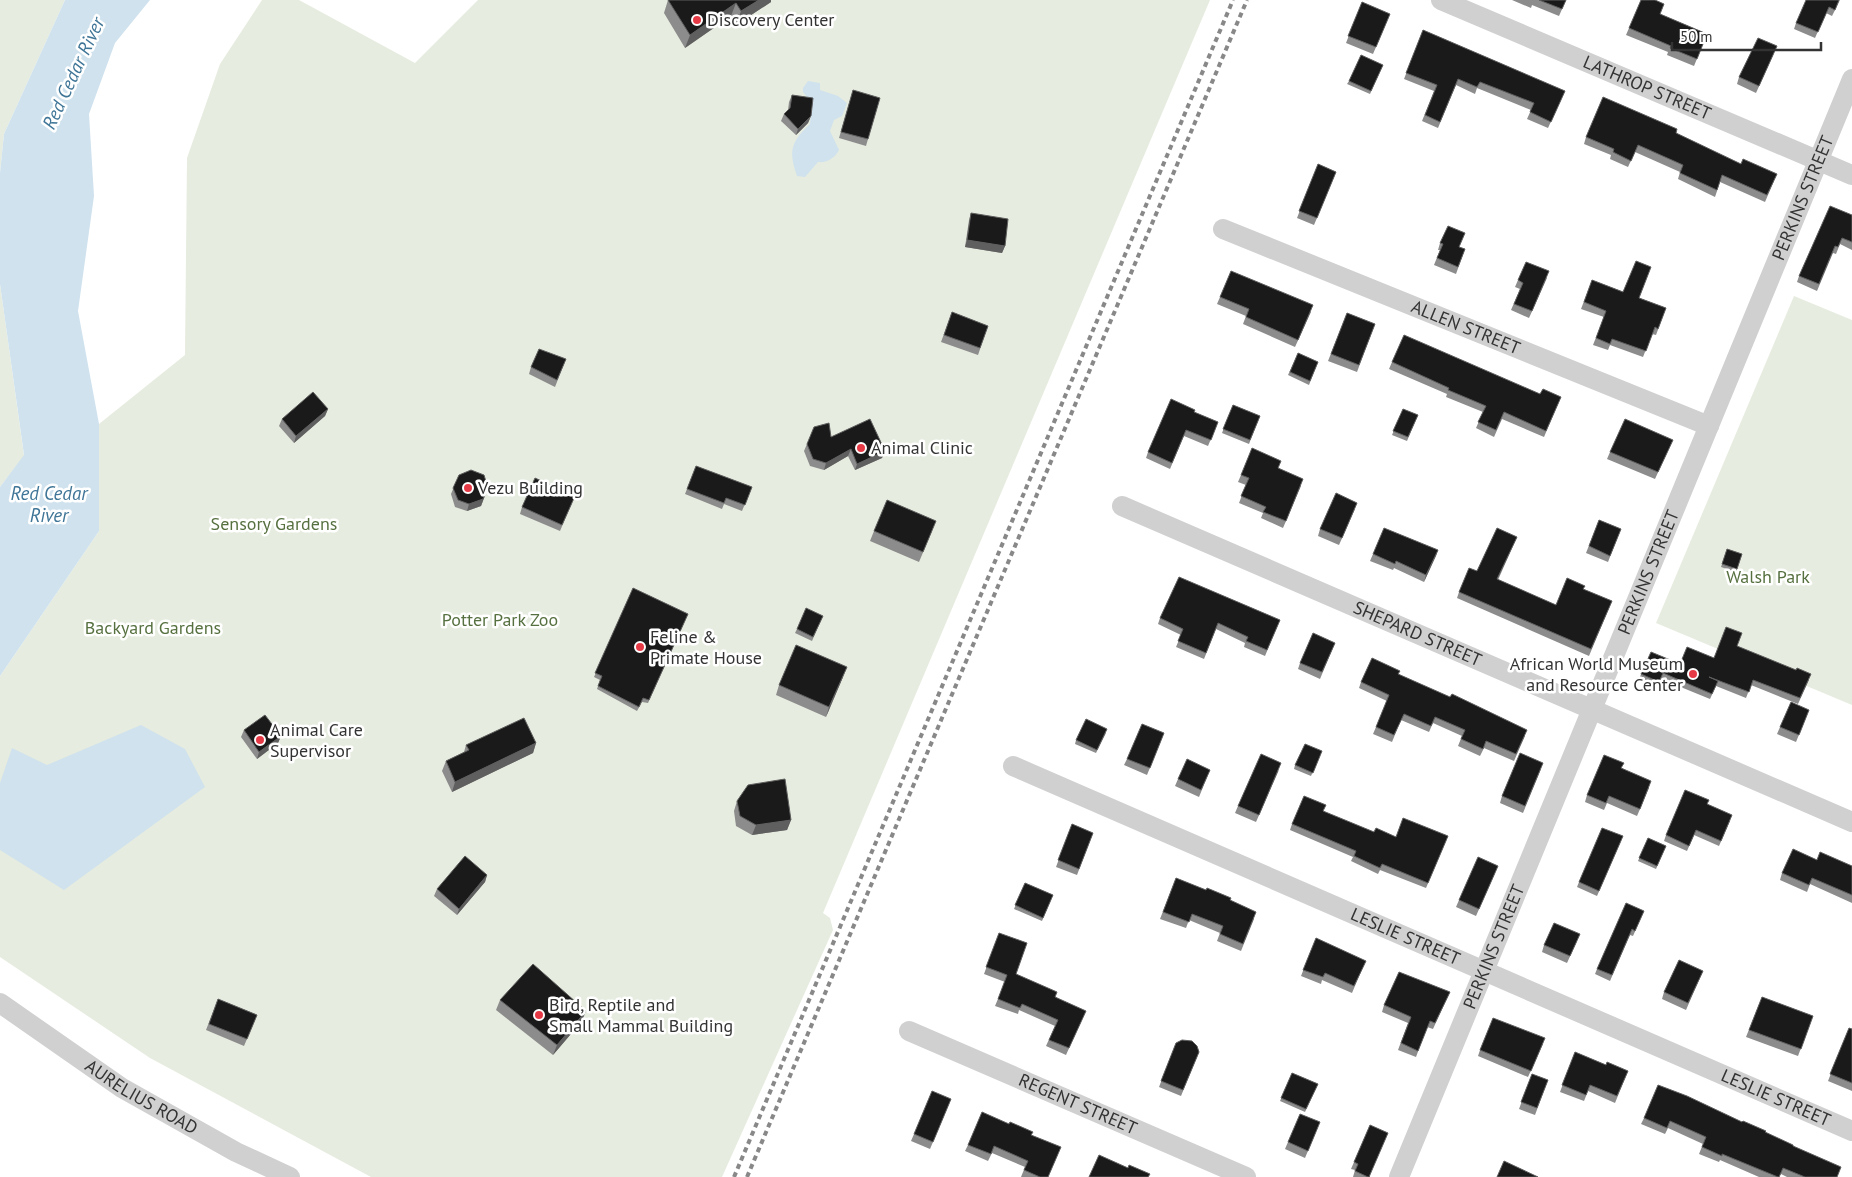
<svg xmlns="http://www.w3.org/2000/svg" width="1852" height="1177" viewBox="0 0 1852 1177" font-family="'PT Sans',sans-serif">
<rect width="100%" height="100%" fill="#fff"/>
<path fill="#e6ecdf" d="M0 0H65L4 134 0 173Z
M262 0H299L415 63 478 0H1210L823 913 830 918 833 930 722 1177H371L150 1058 0 957V676L99 531V424L185 355 187 158 220 64Z
M0 284 24 456 0 487Z
M1794 296 1852 320V705L1656 623Z"/>
<path fill="#cfe2ee" d="M65 0H150L115 43 89 114 94 196 78 311 99 424V531L0 676V487L24 455 0 284V173L4 134Z
M808 81 820 83V90L838 96 847 103 842 116 834 120 830 131 839 150C835 158 827 163 818 162L805 177 797 176C788 151 791 142 810 124L812 103 803 92V88Z
M141 725 185 749 205 787 64 890 0 850V783L12 748 47 765Z"/>
<g fill="none" stroke-linecap="round" stroke-linejoin="round">
<g stroke="#d0d0d0" stroke-width="20">
<path id="s1" d="M1441 0 1852 175"/>
<path id="s2" d="M1223 229 1709 426"/>
<path id="s3" d="M1122 506 1852 822"/>
<path id="s4" d="M1013 766 1852 1131"/>
<path id="s5" d="M0 1003 122 1088 236 1152 290 1177"/>
<path id="s6" d="M909 1031 1246 1177"/>
<path id="s7" d="M1399 1177 1852 79"/>
</g>
<path stroke="#888" stroke-width="4" stroke-dasharray="5 4" stroke-linecap="butt" d="M734 1177 1233 0
M747 1177 1247 0"/>
</g>
<path fill="#8c8c8c" d="M668 0 771 2 736 25 731 16 685 48 664 13Z
M1512 0H1566L1559 16 1532 5 1531 8Z
M1840 0 1832 16 1826 13 1815 38 1794 29 1796 23Z
M1362 2 1387 21 1373 54 1346 43Z
M1660 14 1707 34 1694 66 1667 55 1668 52 1626 35 1629 28Z
M1423 30 1565 91 1548 128 1527 119 1531 110 1477 88 1475 94 1456 85 1438 128 1422 121 1434 91 1404 79Z
M1774 53 1756 93 1737 84 1739 77Z
M1383 65 1370 94 1347 84 1349 81Z
M853 90 868 139 866 146 839 138Z
M792 95 811 116 808 123 796 135 781 121 784 114 788 110 789 102Z
M1676 133 1774 181 1765 202 1720 182 1715 197 1678 179 1680 172 1635 152 1628 167 1610 159 1611 155 1584 144 1586 137Z
M1318 164 1336 172 1314 225 1297 218Z
M971 213 1005 246 1002 253 965 247 969 220Z
M1852 215V250L1840 244 1836 254 1833 253 1817 291 1797 282 1799 276Z
M1440 243 1459 247 1465 249 1456 274 1434 265 1440 250H1438Z
M1547 278 1529 318 1511 310 1520 289 1515 287 1518 280Z
M1592 280 1666 308 1656 335 1652 334 1643 357 1610 345 1608 350 1593 345 1604 317 1581 309Z
M1220 297 1311 312 1295 347 1243 324 1246 316 1217 304Z
M952 312 988 326 978 355 941 342Z
M1347 313 1375 324 1357 372 1328 361Z
M1298 353 1318 362 1309 385 1288 375Z
M566 359 555 387 529 374 531 367Z
M1392 362 1540 394 1561 397 1544 437 1502 419 1494 437 1476 428 1483 412 1446 397 1447 394 1389 369Z
M1233 405 1260 416 1249 444 1222 433Z
M328 409 325 416 294 443 279 426 282 419Z
M1403 409 1418 415 1407 441 1392 435Z
M1194 412 1218 422 1208 446 1184 436 1170 469 1146 458 1148 452Z
M831 437 885 451 882 458 855 470 848 456 824 470 810 466 804 451 807 444Z
M1670 446 1655 479 1607 459 1610 452Z
M696 466 752 487 742 511 724 504 722 509 685 494Z
M1278 469 1301 486 1283 528 1261 518 1263 513 1239 503 1246 485 1238 482 1241 475Z
M459 475 485 495 481 506 467 511 455 507 451 494Z
M572 503 560 531 520 514 522 507Z
M1355 509 1339 545 1318 536 1320 529Z
M1599 520 1621 529 1608 562 1586 553Z
M874 531H932L919 562 870 541Z
M1517 537 1498 580 1556 605 1583 589 1612 601 1589 656 1457 598 1459 592 1477 571Z
M1727 549 1742 554 1736 572 1721 567Z
M1438 550 1424 582 1394 568 1393 570 1370 561 1373 554Z
M633 588 688 614 648 703 642 702 637 711 597 689 600 680 594 677Z
M823 616 812 641 795 633 797 629Z
M1160 618 1280 620 1265 656 1244 647 1245 643 1216 629 1204 659 1176 647 1181 635 1158 624Z
M1335 643 1320 679 1298 669 1300 663Z
M1737 646 1809 680 1798 704 1751 685 1746 698 1716 686 1710 699 1661 679 1657 688 1639 680 1641 674 1680 664 1714 658Z
M1398 674 1525 736 1514 761 1484 748 1480 756 1458 746 1462 736 1433 723 1429 732 1401 720 1392 742 1373 734 1387 701 1359 688 1361 682Z
M843 677 826 717 776 695 779 685Z
M1809 710 1796 742 1777 734 1780 727Z
M244 730 281 736 278 743 257 759 241 737Z
M1106 733 1096 753 1075 744 1076 740Z
M1164 733 1147 775 1124 765 1127 759Z
M536 743 533 753 452 792 442 771 446 761 464 752 466 745Z
M1322 751 1311 776 1294 769 1295 765Z
M1622 768 1649 788 1637 816 1607 803 1604 810 1585 802 1587 795Z
M1541 769 1523 813 1500 803 1502 796Z
M1210 770 1199 797 1175 786 1178 779Z
M1279 770 1256 822 1235 813 1238 806Z
M737 801 791 820 787 830 752 835 736 826 734 811Z
M1707 804 1730 821 1719 846 1694 835 1687 851 1664 841 1666 835Z
M1072 824 1093 833 1077 875 1056 867Z
M1292 824 1374 832 1396 837 1448 836 1426 888 1380 870 1378 874 1351 861 1353 857 1290 830Z
M1623 836 1597 896 1577 887 1579 882Z
M1648 838 1666 846 1656 869 1638 861Z
M1817 860 1852 866V903L1810 884 1807 892 1780 880 1782 873Z
M1495 873 1476 916 1456 907 1459 900Z
M487 875 485 882 457 915 434 896 437 889Z
M1176 878 1230 900 1254 919 1241 951 1217 941 1220 933 1189 920 1186 928 1160 919Z
M1025 883 1053 895 1042 921 1014 909Z
M1644 911 1633 936 1630 935 1610 981 1595 974 1597 969Z
M999 933 1016 974 1056 997 1083 1017 1066 1055 1046 1046 1055 1026 1019 1010 1018 1014 995 1006 1005 982 984 974Z
M1316 938 1363 967 1352 993 1322 980 1321 984 1301 976Z
M1577 941 1567 963 1542 952 1544 945Z
M1703 971 1686 1010 1662 999 1664 992Z
M1450 992 1433 1029 1427 1027 1416 1057 1398 1050 1408 1023 1382 1012 1384 1005Z
M1762 997 1813 1016 1798 1056 1746 1037Z
M218 999 257 1015 244 1046 206 1030Z
M500 1000 582 1021 553 1055 496 1010Z
M1849 1028 1852 1029V1091L1828 1081Z
M1176 1043 1199 1052 1181 1096 1159 1087Z
M1543 1044 1528 1077 1478 1056 1480 1050Z
M1575 1052 1606 1065 1628 1071 1615 1103 1588 1091 1584 1101 1560 1092Z
M1292 1073 1318 1084 1305 1112 1280 1101Z
M1532 1074 1548 1080 1535 1115 1519 1109Z
M951 1099 930 1149 911 1141 914 1134Z
M1644 1118 1742 1122 1765 1132 1793 1146 1837 1177H1787L1781 1174 1779 1177H1759L1720 1160 1719 1162 1699 1154 1703 1144 1668 1128 1665 1134 1641 1124Z
M1370 1125V1177H1353L1355 1170 1351 1169Z
M1317 1129 1305 1158 1285 1149 1288 1142Z
M1031 1135 1058 1154 1048 1177H1021L1025 1167 992 1153 988 1161 965 1151 968 1145Z"/>
<path fill="#5f5f5f" d="M759 0H771V2L736 25 741 11Z
M736 3 731 16 685 48 690 35Z
M811 116 808 123 796 135 798 129Z
M967 240 1005 246 1002 253 965 247Z
M328 409 325 416 294 443 296 436Z
M851 449 848 456 824 470 826 463Z
M885 451 882 458 855 470 857 464Z
M488 488 481 506 467 511 469 504Z
M1438 550 1436 556 1424 582 1426 575Z
M847 667 843 677 826 717 829 707Z
M281 736 278 743 257 759 259 752Z
M536 743 533 753 452 792 455 782Z
M791 820 787 830 752 835 756 825Z
M487 875 485 882 457 915 459 909Z
M586 1011 582 1021 553 1055 557 1045Z"/>
<path fill="#1a1a1a" stroke="#5f5f5f" d="M668 0H759L741 11 736 3 690 35Z
M1539 0H1566L1562 9Z
M1641 0H1655L1664 4 1660 14 1707 34 1697 59 1670 48 1671 46 1629 28Z
M1806 0H1839L1835 10 1829 7 1818 32 1796 23Z
M1362 2 1390 14 1376 47 1348 36Z
M1423 30 1565 91 1551 122 1530 112 1534 103 1480 82 1477 87 1458 79 1440 122 1425 115 1437 85 1406 73Z
M1758 38 1777 46 1759 86 1739 77Z
M1361 55 1383 65 1371 91 1349 81Z
M853 90 880 98 868 139 841 132Z
M792 95 813 98 811 116 798 129 784 114 790 108Z
M1603 97 1677 129 1676 133 1741 164 1743 159 1777 174 1767 195 1722 175 1717 190 1680 173 1683 165 1638 145 1631 161 1613 152 1614 149 1586 137Z
M1318 164 1336 172 1317 218 1299 211Z
M1830 206 1852 215V242L1842 238 1838 247 1835 246 1819 284 1799 276Z
M971 213 1008 219 1005 246 967 240Z
M1448 226 1465 233 1459 247 1465 249 1458 267 1437 258 1443 244 1440 243Z
M1636 261 1651 267 1639 298 1666 308 1658 329 1655 327 1646 351 1612 339 1610 344 1596 338 1606 311 1584 302 1592 280 1623 292Z
M1526 262 1549 271 1532 311 1514 304 1523 283 1518 280Z
M1231 271 1313 305 1298 340 1246 317 1249 309 1220 297Z
M952 312 988 326 980 348 944 335Z
M1347 313 1375 324 1359 365 1331 354Z
M1404 335 1540 394 1543 389 1561 397 1546 431 1504 412 1496 430 1478 422 1486 406 1448 390 1449 388 1392 362Z
M539 349 566 359 557 380 531 367Z
M1298 353 1318 362 1310 381 1290 372Z
M313 392 328 409 296 436 282 419Z
M1171 399 1195 410 1194 412 1218 422 1211 440 1186 430 1172 463 1148 452Z
M1233 405 1260 416 1250 440 1223 429Z
M1403 409 1418 415 1408 437 1393 431Z
M870 419 885 451 857 464 851 449 826 463 813 459 807 444 814 427 829 423 831 437Z
M1625 419 1673 440 1658 472 1610 452Z
M1252 448 1281 461 1278 468 1303 479 1286 521 1263 512 1266 507 1241 496 1249 478 1241 475Z
M696 466 752 487 745 505 726 498 724 503 687 489Z
M471 470 484 475 488 488 483 499 469 504 458 500 453 488 459 475Z
M535 478 575 496 562 525 522 507Z
M1336 493 1357 503 1342 538 1320 529Z
M887 500 936 521 923 552 874 531Z
M1599 520 1621 529 1610 556 1589 546Z
M1384 528 1438 550 1426 575 1396 561 1395 564 1373 554Z
M1497 528 1517 537 1497 579 1556 605 1567 578 1585 586 1583 589 1612 601 1591 649 1459 592 1469 568 1477 571Z
M1727 549 1742 554 1737 569 1722 564Z
M1179 577 1280 620 1267 650 1246 641 1248 637 1218 623 1206 653 1178 641 1183 629 1160 618Z
M633 588 688 614 649 700 643 698 639 707 598 686 602 676 595 673Z
M806 608 823 616 813 637 797 629Z
M1726 627 1742 633 1737 646 1796 670 1797 668 1811 674 1800 698 1753 680 1749 692 1709 677 1718 681 1712 694 1663 673 1659 682 1641 674 1651 652 1680 664 1687 647 1714 658Z
M1313 633 1335 643 1322 672 1300 663Z
M796 645 847 667 829 707 779 685Z
M1372 658 1400 671 1398 674 1450 697 1452 694 1527 730 1516 754 1486 741 1483 749 1461 739 1465 730 1435 717 1431 726 1404 714 1394 735 1376 727 1389 695 1361 682Z
M1791 702 1809 710 1799 735 1780 727Z
M265 715 281 736 259 752 244 730Z
M524 718 536 743 455 782 446 761 469 750 466 745Z
M1086 719 1107 729 1097 750 1076 740Z
M1142 724 1164 733 1150 768 1127 759Z
M1305 744 1322 751 1313 773 1295 765Z
M1520 753 1543 763 1525 806 1502 796Z
M1261 754 1281 763 1259 815 1238 806Z
M1604 755 1624 763 1621 768 1651 781 1640 809 1609 796 1606 803 1587 795Z
M1187 759 1210 770 1201 790 1178 779Z
M785 779 791 820 756 825 740 816 737 801 748 785Z
M1685 790 1709 800 1707 804 1732 815 1721 841 1696 830 1689 846 1666 835Z
M1304 796 1326 805 1323 811 1374 832 1376 828 1396 837 1403 818 1448 836 1428 883 1382 864 1380 868 1354 856 1356 851 1292 824Z
M1072 824 1093 833 1079 869 1058 860Z
M1602 828 1623 836 1599 891 1579 882Z
M1648 838 1666 846 1657 866 1639 858Z
M1793 849 1817 860 1820 852 1852 866V895L1812 878 1809 885 1782 873Z
M465 856 487 875 459 909 437 889Z
M1478 857 1498 866 1479 909 1459 900Z
M1176 878 1206 890 1207 888 1231 898 1230 900 1256 912 1243 944 1220 934 1223 926 1192 914 1189 922 1163 912Z
M1025 883 1053 895 1043 918 1015 905Z
M1626 903 1644 911 1635 931 1632 929 1612 975 1597 969Z
M1554 923 1580 934 1570 956 1544 945Z
M999 933 1027 943 1016 974 1057 992 1055 997 1086 1011 1069 1048 1049 1040 1058 1020 1022 1004 1020 1008 998 999 1007 975 986 967Z
M1316 938 1366 961 1354 986 1325 973 1323 977 1303 970Z
M1679 960 1703 971 1688 1003 1664 992Z
M533 964 586 1011 557 1045 500 1000Z
M1399 972 1450 992 1435 1023 1430 1021 1418 1051 1401 1043 1411 1017 1384 1005Z
M1762 997 1813 1016 1801 1049 1749 1030Z
M218 999 257 1015 247 1039 209 1024Z
M1493 1018 1545 1038 1531 1071 1480 1050Z
M1849 1028 1852 1029V1083L1830 1074Z
M1182 1040 1192 1041 1197 1046 1199 1052 1183 1090 1161 1081 1176 1043Z
M1575 1052 1606 1065 1607 1062 1628 1071 1617 1096 1590 1085 1586 1095 1562 1085Z
M1292 1073 1318 1084 1306 1109 1281 1098Z
M1532 1074 1548 1080 1537 1108 1521 1102Z
M1658 1085 1687 1096 1742 1122 1743 1121 1766 1131 1765 1132 1793 1145V1146L1841 1167 1837 1177H1805L1783 1168 1779 1177H1778L1722 1154V1156L1702 1147 1706 1137 1670 1121 1667 1128 1644 1118Z
M932 1091 951 1099 933 1142 914 1134Z
M982 1112 1009 1124 1010 1122 1033 1132 1031 1135 1061 1147 1048 1177H1040L1024 1170 1028 1161 994 1146 991 1154 968 1145Z
M1300 1114 1320 1122 1308 1151 1288 1142Z
M1370 1125 1388 1133 1369 1177H1368L1355 1171 1358 1164 1354 1162Z
M1099 1155 1128 1168 1129 1165 1150 1174 1148 1177H1089Z
M1504 1161 1538 1177H1497Z"/>
<g fill="#e63946" stroke="#fff" stroke-width="2">
<circle cx="697" cy="20" r="5"/>
<circle cx="861" cy="448" r="5"/>
<circle cx="468" cy="488" r="5"/>
<circle cx="640" cy="647" r="5"/>
<circle cx="1693" cy="674" r="5"/>
<circle cx="260" cy="740" r="5"/>
<circle cx="539" cy="1015" r="5"/>
</g>
<g text-anchor="middle" stroke-width="5" stroke-linejoin="round" paint-order="stroke">
<g font-size="18" fill="#333" stroke="#fff" text-anchor="start">
<text x="707" y="26">Discovery Center</text>
<text x="871" y="454">Animal Clinic</text>
<text x="478" y="494">Vezu Building</text>
<text x="650" y="643">Feline &amp;<tspan x="650" dy="21">Primate House</tspan></text>
<text x="1683" y="670" text-anchor="end">African World Museum<tspan x="1683" dy="21">and Resource Center</tspan></text>
<text x="270" y="736">Animal Care<tspan x="270" dy="21">Supervisor</tspan></text>
<text x="549" y="1011">Bird, Reptile and<tspan x="549" dy="21">Small Mammal Building</tspan></text>
</g>
<g font-size="18" fill="#333" stroke="#fff">
<text dy="6" stroke="none"><textPath href="#s1" startOffset="224">LATHROP STREET</textPath></text>
<text dy="6" stroke="none"><textPath href="#s7" startOffset="1059">PERKINS STREET</textPath></text>
<text dy="6" stroke="none"><textPath href="#s2" startOffset="262">ALLEN STREET</textPath></text>
<text dy="6" stroke="none"><textPath href="#s7" startOffset="654">PERKINS STREET</textPath></text>
<text dy="6" stroke="none"><textPath href="#s3" startOffset="322">SHEPARD STREET</textPath></text>
<text dy="6" stroke="none"><textPath href="#s4" startOffset="428">LESLIE STREET</textPath></text>
<text dy="6" stroke="none"><textPath href="#s7" startOffset="249">PERKINS STREET</textPath></text>
<text dy="6" stroke="none"><textPath href="#s5" startOffset="170">AURELIUS ROAD</textPath></text>
<text dy="6" stroke="none"><textPath href="#s4" startOffset="832">LESLIE STREET</textPath></text>
<text dy="6" stroke="none"><textPath href="#s6" startOffset="184">REGENT STREET</textPath></text>
</g>
<g font-size="18" fill="#56703f" stroke="#fff">
<text x="274" y="530">Sensory Gardens</text>
<text x="1768" y="583">Walsh Park</text>
<text x="500" y="626">Potter Park Zoo</text>
<text x="153" y="634">Backyard Gardens</text>
</g>
<g font-size="19" font-style="italic" fill="#3f7597" stroke="#fff">
<text transform="translate(73 73) rotate(-65)" y="7">Red Cedar River</text>
<text x="49" y="500">Red Cedar<tspan x="49" dy="22">River</tspan></text>
</g>
</g>
<path d="M1672 42v8h149v-8" fill="none" stroke="#333333" stroke-width="2.5"/>
<text x="1680" y="42" font-size="15" fill="#333333" stroke="#ffffff" stroke-width="4" paint-order="stroke">50 m</text>
</svg>
